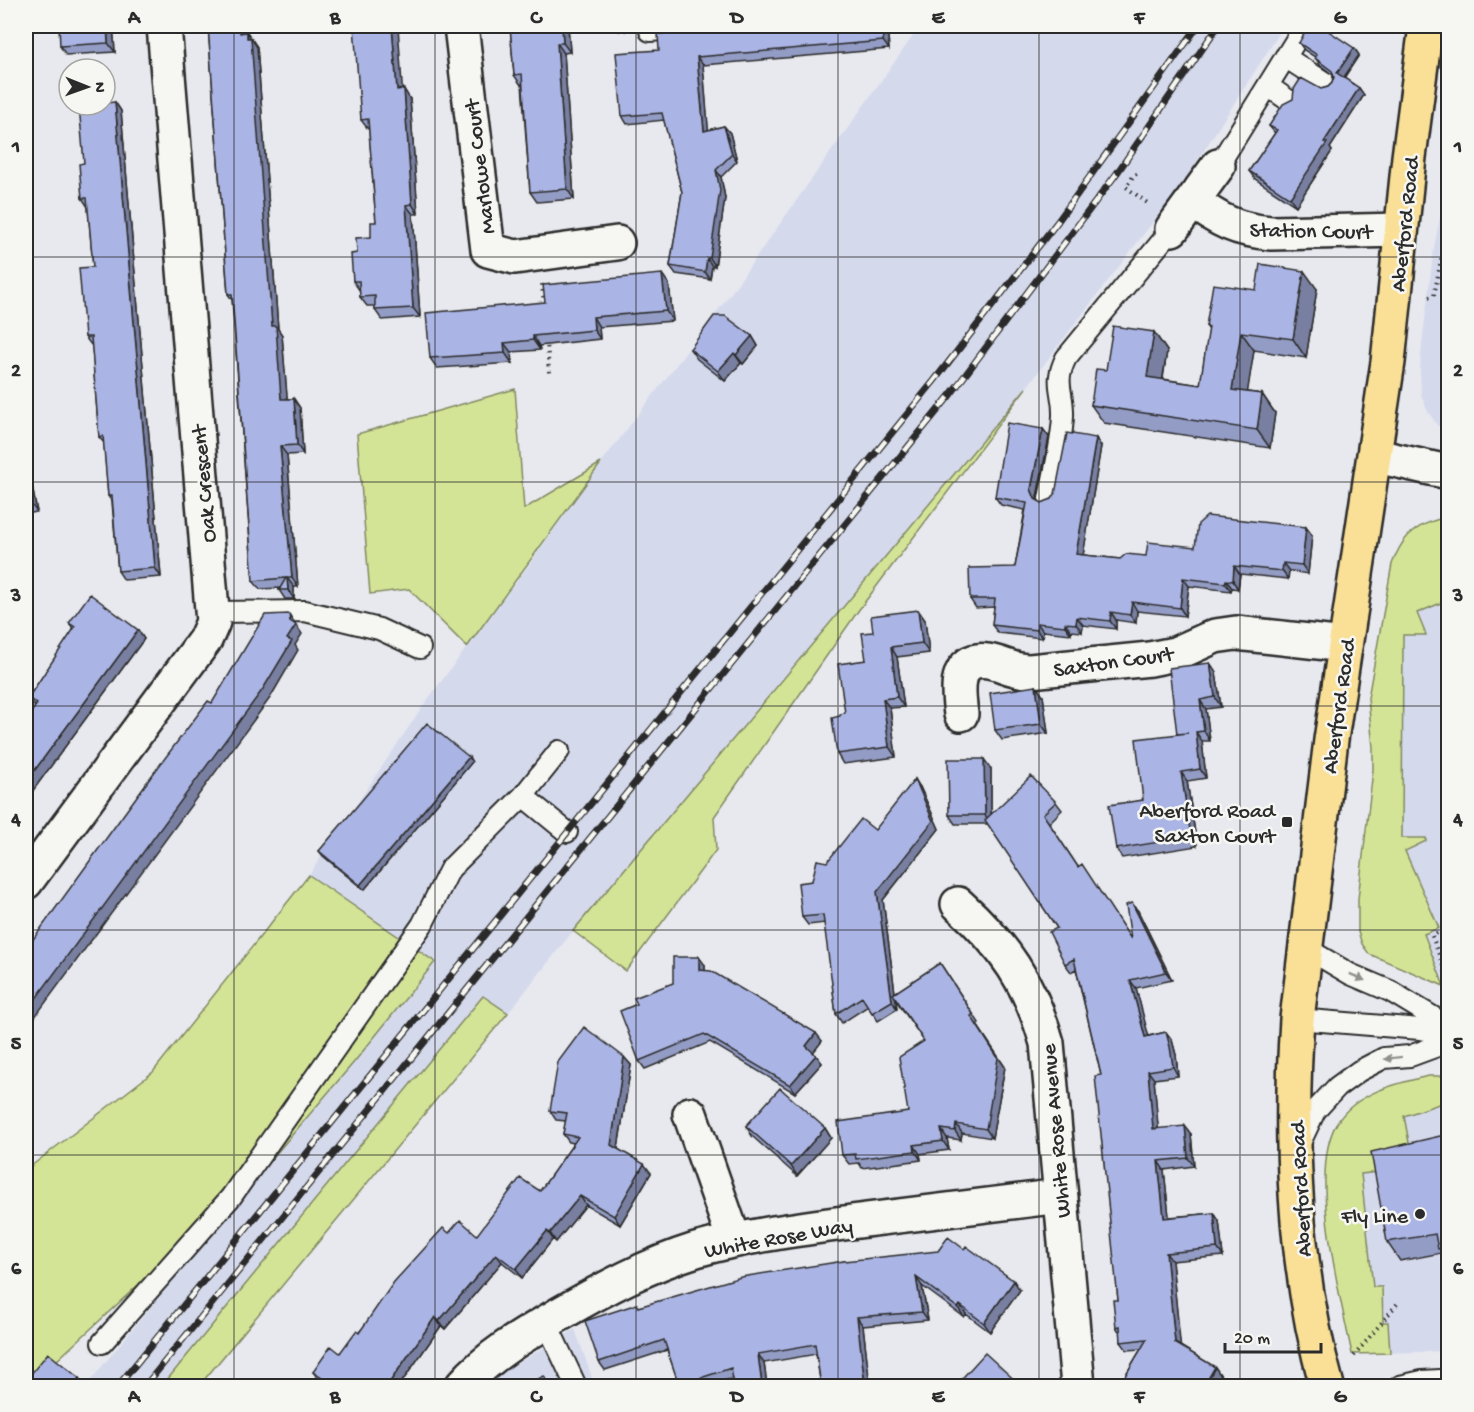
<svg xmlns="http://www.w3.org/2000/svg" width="1474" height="1412" viewBox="0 0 1474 1412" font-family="'Gochi Hand',sans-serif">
<rect width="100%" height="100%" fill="#e7e9ef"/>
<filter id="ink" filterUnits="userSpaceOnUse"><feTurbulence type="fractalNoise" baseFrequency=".0167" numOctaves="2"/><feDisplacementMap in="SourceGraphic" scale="12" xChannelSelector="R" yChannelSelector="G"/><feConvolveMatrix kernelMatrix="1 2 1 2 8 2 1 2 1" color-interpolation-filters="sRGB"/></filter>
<g filter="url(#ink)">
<path fill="#d5d9ec" d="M920 26H1284L1183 183 1026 388 573 931 508 1013 483 996 162 1386H86L269 1162 434 962 309 875 425 703 531 562 601 463 726 300Z
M1448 177V434L1437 425 1427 410 1421 394 1420 370 1422 343 1434 248Z
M1439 519H1448V988L1369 954 1362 944 1358 932V899L1373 770V747L1368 698 1392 564 1398 548 1409 534 1423 524Z
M1429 1076H1448V1351L1352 1354 1330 1246 1326 1208 1325 1176 1329 1138 1337 1122 1349 1109 1363 1099 1384 1089Z
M575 1329 595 1386H486L493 1378Z"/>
<path fill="#d4e497" stroke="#808861" stroke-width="1.5" d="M1026 388 858 611 714 817 716 850 626 971 573 931Z
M515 389 524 509 601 463 467 647 409 589 370 594 357 434Z
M1439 519H1448V600L1417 613 1426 635H1403L1402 838H1426V841L1405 851 1439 928 1424 934 1444 986 1369 954 1362 944 1358 932V899L1373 770V747L1368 698 1392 564C1402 538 1412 527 1439 519Z
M309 875 435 962 355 1061 269 1162 213 1207 151 1273 55 1362 26 1386V1170L153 1072Z
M483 996 508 1013 199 1386H162Z
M1429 1076H1448V1101L1404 1116 1413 1164 1379 1172 1361 1174 1373 1287H1382L1383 1322H1388L1390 1353 1352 1354C1341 1300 1307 1170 1337 1123 1355 1093 1397 1083 1429 1076Z"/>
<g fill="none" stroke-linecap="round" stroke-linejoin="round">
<g stroke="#2b2b2b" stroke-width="24">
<path id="lane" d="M650 31 713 26
M1285 57 1327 84
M1268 86 1288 100
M1218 166 1301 32
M1049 499C1054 473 1062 442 1063 416 1064 391 1053 384 1066 358L1172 229
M214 612 305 611 379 629 420 648
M523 796 567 832
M1306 948 1350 974 1390 991 1448 1026
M1297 1019 1420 1029 1448 1034
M1299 1145 1315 1111 1337 1087 1359 1071 1384 1058 1410 1056 1448 1042
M546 1322 576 1386
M102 1343 231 1197 422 925 450 869 523 796 559 751
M1400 1386 1422 1381 1440 1380 1442 1386"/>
</g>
<g stroke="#2b2b2b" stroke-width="38">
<path id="street" d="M461 26 488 250 515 257 617 243
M1193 201C1219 221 1237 230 1271 233L1401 230
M1172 229 1218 166
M1376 456 1448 472
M961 714C958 693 953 656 988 661 1003 663 1011 671 1030 671L1150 659 1175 654 1215 636 1236 633 1345 645
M26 882 205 640 213 622 164 26
M958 904C1004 945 1030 983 1047 1043L1078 1386
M690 1114 734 1240
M462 1386C489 1355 524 1335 560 1314 603 1289 648 1265 696 1250 751 1234 808 1228 866 1220 930 1212 995 1204 1060 1196"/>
</g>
<g stroke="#2b2b2b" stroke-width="38">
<path id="primary" d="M1327 1386C1294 1268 1289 1141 1297 1019L1331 740 1388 362 1409 157 1426 26"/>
</g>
<path stroke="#2b2b2b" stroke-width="4" stroke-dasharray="1.5 4.5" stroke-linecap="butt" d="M615 26 617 30H627
M1142 26H1144
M1137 174 1134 175 1126 187 1150 205
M1448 255 1445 309H1448
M542 284 544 307
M1429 297 1434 296 1442 254 1448 255
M547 341 549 373
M1448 928 1432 936 1448 979
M1354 1356 1397 1304"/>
<use href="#lane" stroke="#f6f6f2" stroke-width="20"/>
<use href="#street" stroke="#f6f6f2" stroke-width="33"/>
<use href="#primary" stroke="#fadf96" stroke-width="33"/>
<g stroke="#2b2b2b" stroke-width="7">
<path id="rail" d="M118 1386 934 381 1058 221 1198 26
M145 1386 951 394 1117 173 1218 26"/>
</g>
<use href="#rail" stroke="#f6f6f2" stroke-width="4.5" stroke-dasharray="14" stroke-linecap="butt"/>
</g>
<path fill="#939cc5" stroke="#2b2b2b" stroke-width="1.5" d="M113 26 115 52 66 55 60 46Z
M208 26H245L246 32H247L257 47 278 329 282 335 287 399H294L300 408 303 454 287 455 298 587H294V599H285L279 590 280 588 260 589 253 581 232 300 228 294Z
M510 26H568L570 52 564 53 574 199 537 202 530 192 522 84 521 85 514 75Z
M716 26H887L889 49 703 65 708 130 724 126 730 133 737 161 721 177 725 198 715 266H712L710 279 676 274 670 266 682 192 664 120 627 124 622 116 659 50 709 30Z
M1299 43 1354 48 1359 55 1344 78 1359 88 1364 95 1330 148 1332 151 1296 206 1255 179 1249 171 1275 133 1269 126 1321 89 1328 87 1332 83 1333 75 1320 65 1315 57 1304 50Z
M402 89 410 99 418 214H413L420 317 382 320 375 310V306H367L360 297V291L353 281 357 253 371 237 376 222 369 129H368L361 120Z
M115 102 121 111 161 577 124 580 118 571 112 502 108 496 104 443 99 437 92 346 85 337 93 267 88 207 82 198 84 163Z
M669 284 673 321 599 327 600 339 539 346 540 350 511 352 512 363 437 368 430 358 545 302Z
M1317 289 1306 358 1254 350 1247 392 1262 394 1275 413 1270 448 1104 423 1091 405 1106 370 1154 332 1167 351 1163 379 1200 385 1209 330 1206 326 1256 290Z
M752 336 758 346 743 364 741 363 725 381 697 359 690 349Z
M1043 429 1049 437 1037 497 1039 501 1042 503 1052 499 1101 446 1083 555 1120 559 1146 556 1195 547 1312 535 1308 574 1289 571 1288 579 1240 574 1238 589 1232 588 1231 591 1189 586 1185 616 1137 611 1136 623 1116 620V629L1083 625 1082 632 1071 631V634L1043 631 1042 638 998 633 992 625 994 607 976 608 970 599 1015 567 1025 510 1001 505 995 497Z
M26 455 37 512 26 514Z
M918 610 925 620 929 653 897 657 904 707 890 708 896 757 843 764 837 754 840 716 845 713 866 660 873 632Z
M69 623 138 630 144 639 26 800V720L35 707 28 698 74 630Z
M1210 663 1216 672 1221 707 1206 709 1210 741H1202L1206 778 1187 781 1197 846 1122 858 1116 849 1177 734Z
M1036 686 1043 696 1048 733 1002 740 995 730Z
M472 762 364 890 323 856 319 851Z
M991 769V814L1056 802 1062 810 1049 823 1078 867 1131 939 1138 911 1172 980 1136 988 1148 1036 1166 1032 1172 1040 1176 1055 1178 1076 1154 1079 1158 1129 1191 1134 1194 1166 1164 1170 1169 1217 1214 1213 1219 1221 1223 1256 1172 1261 1180 1346 1215 1367 1221 1376 1214 1386H1125L1122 1381 1141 1349 1127 1350 1121 1342V1334L1116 1327 1118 1300 1101 1075 1076 969 1071 972 1065 964 1057 928 988 824H955L949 815Z
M920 787 939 829 883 900 895 993 940 963 979 1023 977 1025 1005 1067 992 1138 962 1133 961 1140 947 1138 949 1150 920 1154 921 1160 862 1168 859 1163 849 1164 842 1155 908 1112 924 1041 896 1000 897 1009 878 1021 868 1006 842 1023 836 1014 825 923 808 925 802 917 812 881 827 862 875 830Z
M705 965V971L822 1041 813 1052 822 1063 795 1093 710 1042 645 1069 639 1061 637 1004Z
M26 1035 32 1045 26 1049Z
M624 1057 631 1065 618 1149 651 1173 620 1225 586 1205 556 1242 553 1239 522 1278 502 1262 445 1329 441 1326 399 1386H328L319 1380 313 1372 340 1353 449 1233 477 1235 540 1191 574 1143 569 1142 563 1134 566 1121 556 1120 550 1111Z
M746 1126 825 1128 831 1138 797 1176 752 1136Z
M1449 1134V1264L1441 1253 1400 1261 1387 1242Z
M844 1261 1020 1290 990 1332 966 1314 964 1317 922 1286 928 1320 863 1326 870 1386H821L816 1354 764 1363 767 1386H734L733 1378 707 1386H680L667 1350 605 1370 599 1362 639 1307Z"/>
<path fill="#787fa0" stroke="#2b2b2b" stroke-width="1.5" d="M107 26H113L115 52 108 43Z
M240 26H245L246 27V41L240 33Z
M392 26H398L403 99 397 90Z
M562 26H568L570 52 563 43Z
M882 26H887L889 49 883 41Z
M247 32 257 47 278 329 282 335 288 408 281 399 272 326Z
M557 43 564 53 574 199 567 189Z
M1354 48 1359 55 1342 80 1337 73Z
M697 57 703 65 709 138 704 131Z
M1359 88 1364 95 1330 148 1332 151 1296 206 1290 198 1324 142Z
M404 89 410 99 418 214 412 204Z
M115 102 121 111 161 577 155 568Z
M724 126 730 133 737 161 732 154Z
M716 170 721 177 725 198 715 266 710 258Z
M406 205 413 214 420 317 413 308Z
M707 258 712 266 710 279 705 272Z
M1304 271 1317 289 1306 358 1293 339Z
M662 274 669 284 673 321 666 311Z
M593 317 599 327 600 339 594 330Z
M1154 332 1167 351 1160 395 1147 377Z
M1241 332 1254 350 1245 408 1232 390Z
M533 336 539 346 540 350 533 340Z
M752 336 758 346 743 364 736 355Z
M504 343 511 352 512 363 505 353Z
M734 353 741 363 725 381 718 371Z
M1262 394 1275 413 1270 448 1257 430Z
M294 399 300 408 303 454 297 445Z
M1043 429 1049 437 1037 497 1041 508 1035 499 1031 489Z
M1096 438 1101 446 1082 562 1076 554Z
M280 446 287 455 298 587 292 578Z
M26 455V456L37 512 30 503 26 479Z
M1306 527 1312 535 1308 574 1302 565Z
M1283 563 1289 571 1288 579 1282 571Z
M1234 566 1240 574 1238 589 1233 581Z
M287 578 294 587V599L288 590Z
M1183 578 1189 586 1185 616 1180 608Z
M1226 580 1232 588 1231 591 1225 583Z
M1132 602 1137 611 1136 623 1130 615Z
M918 610 925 620 929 653 922 643Z
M1111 612 1116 620V629L1110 621Z
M289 614 295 623 296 626V625L302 634 295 645 298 650 270 698 26 1029V1012L287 639 290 621Z
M1077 617 1083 625 1082 632 1076 624Z
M1037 623 1043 631 1042 638 1037 630Z
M1065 623 1071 631V634L1065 626Z
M138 630 144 639 26 800V782Z
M891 647 897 657 904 707 897 697Z
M1210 663 1216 672 1221 707 1215 697Z
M1036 686 1043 696 1048 733 1041 724Z
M883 699 890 708 896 757 889 747Z
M1200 700 1206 709 1210 741 1204 731Z
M1196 732 1202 741 1206 778 1200 769Z
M469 757 472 762 364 890 360 885Z
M984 759 991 769V824L985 815Z
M1181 772 1187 781 1197 846 1191 837Z
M915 779 920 787 939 829 883 900 897 1009 892 1001 877 892Z
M1132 903 1138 911 1172 980 1166 972Z
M699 957 705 965V979L699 970Z
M1130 980 1136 988 1151 1045 1145 1037Z
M977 1025 1005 1067 992 1138 986 1129Z
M1166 1032 1172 1040 1176 1055 1178 1076 1173 1067Z
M816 1033 822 1041 812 1054 806 1046Z
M816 1055 822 1063 795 1093 790 1085Z
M624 1057 631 1065 617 1154 611 1145Z
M1148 1071 1154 1079 1159 1137 1153 1129Z
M956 1124 962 1133 961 1140 955 1131Z
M1185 1126 1191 1134 1194 1166 1188 1158Z
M825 1128 831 1138 797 1176 791 1166Z
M941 1129 947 1138 949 1150 943 1141Z
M914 1145 920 1154 921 1160 915 1151Z
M1158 1161 1164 1170 1170 1226 1164 1218Z
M644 1164 651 1173 620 1225 614 1216Z
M580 1196 586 1205 556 1242 550 1233Z
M1214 1213 1219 1221 1223 1256 1217 1248Z
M547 1231 553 1239 522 1278 516 1269Z
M1166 1253 1172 1261 1181 1351 1175 1343Z
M496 1254 502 1262 445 1329 439 1321Z
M916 1277 922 1286 928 1320 922 1312Z
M1014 1281 1020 1290 990 1332 984 1323Z
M960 1305 966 1314 964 1317 958 1308Z
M435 1317 441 1326 399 1386H387Z
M857 1317 863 1326 870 1386H865Z
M758 1354 764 1363 767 1386H762Z
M1215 1367 1221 1376 1214 1386H1204Z
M79 1378 85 1386H72Z"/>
<path fill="#abb5e5" stroke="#2b2b2b" stroke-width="1.5" d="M59 26H107L108 43 60 46Z
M208 26H240V33L247 32V38H251L272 326H276L281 399H294L297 445 280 446 292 578H287L288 590H279L286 578 253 581 232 294H228Z
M354 26H392L397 90 404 89 412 204 406 205 413 308 375 310V296L360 297 359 281H353L351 254 357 253 356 238 371 237V222H376L368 119 361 120Z
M510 26H562L563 43H557L567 189 530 192 522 74 514 75Z
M716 26H882L883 41 697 57 704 131 724 126 732 154 716 170 720 190 710 258H707L705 272 670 266 682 192 662 113 622 116 616 53 659 50 658 34 709 30Z
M1308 26H1321L1354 48 1337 73 1359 88 1324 142 1327 143 1290 198 1249 171 1277 130 1269 126 1283 104 1293 99 1294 89 1301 78 1321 89 1328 87 1332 83 1334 77 1332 71 1315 58 1317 55 1299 43 1306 30Z
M115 102 155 568 118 571 112 496H108L103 436 99 437 91 337H85L79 268 93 267 87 198H82L79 164 84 163 79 105H105V103Z
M1260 264 1304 271 1293 339 1241 332 1232 390 1262 394 1257 430 1091 405 1096 369 1106 370 1113 326 1154 332 1147 377 1200 385 1209 327 1206 326 1213 284 1256 290Z
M662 274 666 311 593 317 594 330 533 336V340L504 343 505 353 430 358 426 313 545 302 543 285Z
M714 316H725L752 336 736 355 734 353 718 371 690 349Z
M1007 423 1043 429 1031 489 1035 499 1042 503 1052 499 1055 494 1067 433 1096 438 1076 554 1120 559 1126 554 1146 556 1148 542 1195 547 1198 524 1207 516 1306 527 1302 565 1283 563 1282 571 1234 566 1233 581 1226 580 1225 583 1183 578 1180 608 1132 602 1130 615 1111 612 1110 621 1077 617 1076 624 1065 623V626L1037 623V630L992 625 995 599H970L969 568 1015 567 1027 503 995 497Z
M26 479 30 503 26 504Z
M90 594 138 630 26 782V720L37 704 28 698 75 627 69 623Z
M918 610 922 643 891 647 897 697 883 699 889 747 837 754 832 718 840 716V714L845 713 838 664 866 660 862 633 873 632 871 616Z
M289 614 290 621 296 625 287 639 292 641 263 689 26 1012V949L150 778 208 701 212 703 265 615Z
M1210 663 1215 697 1200 700 1204 731 1196 732 1200 769 1181 772 1191 837 1116 849 1109 805 1143 800 1136 739 1188 733 1177 734 1169 668Z
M1036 686 1041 724 995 730 990 693Z
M427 723 469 757 360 885 319 851Z
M948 759H984L985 815H949Z
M1031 776 1056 802 1043 814 1078 867 1082 864 1131 939 1126 905 1132 903 1166 972 1130 980 1145 1037 1166 1032 1170 1047 1173 1067 1148 1071 1153 1129 1185 1126 1188 1158 1158 1161 1164 1218 1214 1213 1217 1248 1166 1253 1175 1343 1215 1367 1204 1386H1130L1122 1381 1147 1339 1121 1342 1120 1326 1116 1327 1113 1300H1118L1095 1076 1101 1075 1074 959 1065 964 1049 932 1057 928 985 820Z
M915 779 933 821 877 892 892 1001 872 1013 862 997 836 1014 823 915 802 917 798 883 812 881 817 860 827 862 861 819 875 830Z
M673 957H699V970L711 971 816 1033 806 1046 816 1055 790 1085 704 1034 639 1061 620 1011 637 1004 634 998 673 983Z
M940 963 973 1014 971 1016 998 1058 986 1129 956 1124 955 1131 941 1129 943 1141 914 1145 915 1151 856 1159 855 1154 842 1155 838 1122 908 1112 899 1057 924 1041 893 994Z
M584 1027 624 1057 611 1145 644 1164 614 1216 580 1196 550 1233 547 1231 516 1269 496 1254 439 1321 435 1317 387 1386H334L313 1372 331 1346 340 1353 356 1331 359 1333 394 1282 443 1228 449 1233 460 1220 477 1235 520 1178 540 1191 578 1137 563 1134 567 1113 550 1111 558 1062Z
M780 1088 825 1128 791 1166 746 1126Z
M1449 1134V1247L1438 1249 1435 1234 1387 1242 1371 1152Z
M948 1237 964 1249 966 1246 1014 1281 984 1323 960 1305 958 1308 916 1277 922 1312 857 1317 865 1386H821L815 1344 758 1354 762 1386H734L731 1368 679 1385 664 1340 599 1362 585 1321 637 1304 638 1307 741 1277 844 1261 938 1251Z
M1449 1350V1386H1443H1445L1448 1381V1374L1442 1363 1441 1351Z
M48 1353 79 1378 72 1386H26V1380Z
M985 1353 1019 1384V1386H955Z
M544 1376 549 1386H524Z"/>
<defs><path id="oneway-solid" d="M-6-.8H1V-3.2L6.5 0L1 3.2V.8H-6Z" transform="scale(1.5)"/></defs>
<g fill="#90908e">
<use href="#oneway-solid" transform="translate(1357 977) rotate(24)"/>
<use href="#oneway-solid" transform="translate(1393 1058) rotate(173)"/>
</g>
</g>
<path fill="none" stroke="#2b2b2b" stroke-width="1.5" stroke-opacity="0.55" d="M234 26V1386M435 26V1386M636 26V1386M838 26V1386M1039 26V1386M1240 26V1386M26 257H1448M26 482H1448M26 706H1448M26 930H1448M26 1155H1448"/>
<g fill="#2b2b2b" stroke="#f6f6f2" stroke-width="2">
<rect x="1281" y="816" width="12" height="12" rx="3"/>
<circle cx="1420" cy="1214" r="6"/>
</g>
<g text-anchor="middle" stroke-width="5" stroke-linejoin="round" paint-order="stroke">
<g font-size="22" fill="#2b2b2b" stroke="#f6f6f2">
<text transform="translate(478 167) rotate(-97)" y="8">Marlowe Court</text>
<text transform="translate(1403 224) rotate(-84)" y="8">Aberford Road</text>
<text transform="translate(1311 229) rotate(1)" y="8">Station Court</text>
<text transform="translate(202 484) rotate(-95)" y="8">Oak Crescent</text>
<text transform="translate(1113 660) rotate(-8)" y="8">Saxton Court</text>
<text transform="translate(1337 706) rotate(-82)" y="8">Aberford Road</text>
<text transform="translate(1054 1131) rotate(-95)" y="8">White Rose Avenue</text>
<text transform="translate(1299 1189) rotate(-93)" y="8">Aberford Road</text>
<text transform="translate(778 1236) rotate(-10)" y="8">White Rose Way</text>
</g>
<g font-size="22" fill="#2b2b2b" stroke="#f6f6f2" text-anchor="end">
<text x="1275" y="817">Aberford Road<tspan x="1275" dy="25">Saxton Court</tspan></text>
<text x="1408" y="1222">Fly Line</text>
</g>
</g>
<rect width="1474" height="1412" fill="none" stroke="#f6f6f2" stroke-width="66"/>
<g transform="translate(87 87) rotate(91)"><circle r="28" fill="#f6f6f2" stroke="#a5a5a2" stroke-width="1.5"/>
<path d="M0-4.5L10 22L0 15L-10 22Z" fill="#2b2b2b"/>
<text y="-9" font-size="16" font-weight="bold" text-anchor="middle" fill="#2b2b2b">N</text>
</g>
<path d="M1225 1343v9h96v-9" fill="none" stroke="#2b2b2b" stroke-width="3"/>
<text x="1234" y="1343" font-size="18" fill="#2b2b2b" stroke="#f6f6f2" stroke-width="4.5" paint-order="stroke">20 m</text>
<rect x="33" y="33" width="1408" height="1346" fill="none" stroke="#2b2b2b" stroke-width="2"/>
<g font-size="20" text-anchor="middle" font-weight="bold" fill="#2b2b2b">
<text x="134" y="23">A</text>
<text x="335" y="23">B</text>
<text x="536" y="23">C</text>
<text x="737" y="23">D</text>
<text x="938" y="23">E</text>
<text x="1139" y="23">F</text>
<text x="1340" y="23">G</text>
<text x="16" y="152">1</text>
<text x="1458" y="152">1</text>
<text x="16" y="376">2</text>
<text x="1458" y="376">2</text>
<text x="16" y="601">3</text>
<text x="1458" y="601">3</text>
<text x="16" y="825">4</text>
<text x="1458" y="825">4</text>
<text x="16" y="1049">5</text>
<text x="1458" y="1049">5</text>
<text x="16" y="1274">6</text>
<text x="1458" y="1274">6</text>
<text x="134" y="1402">A</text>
<text x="335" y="1402">B</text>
<text x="536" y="1402">C</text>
<text x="737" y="1402">D</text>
<text x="938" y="1402">E</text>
<text x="1139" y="1402">F</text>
<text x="1340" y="1402">G</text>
</g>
</svg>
